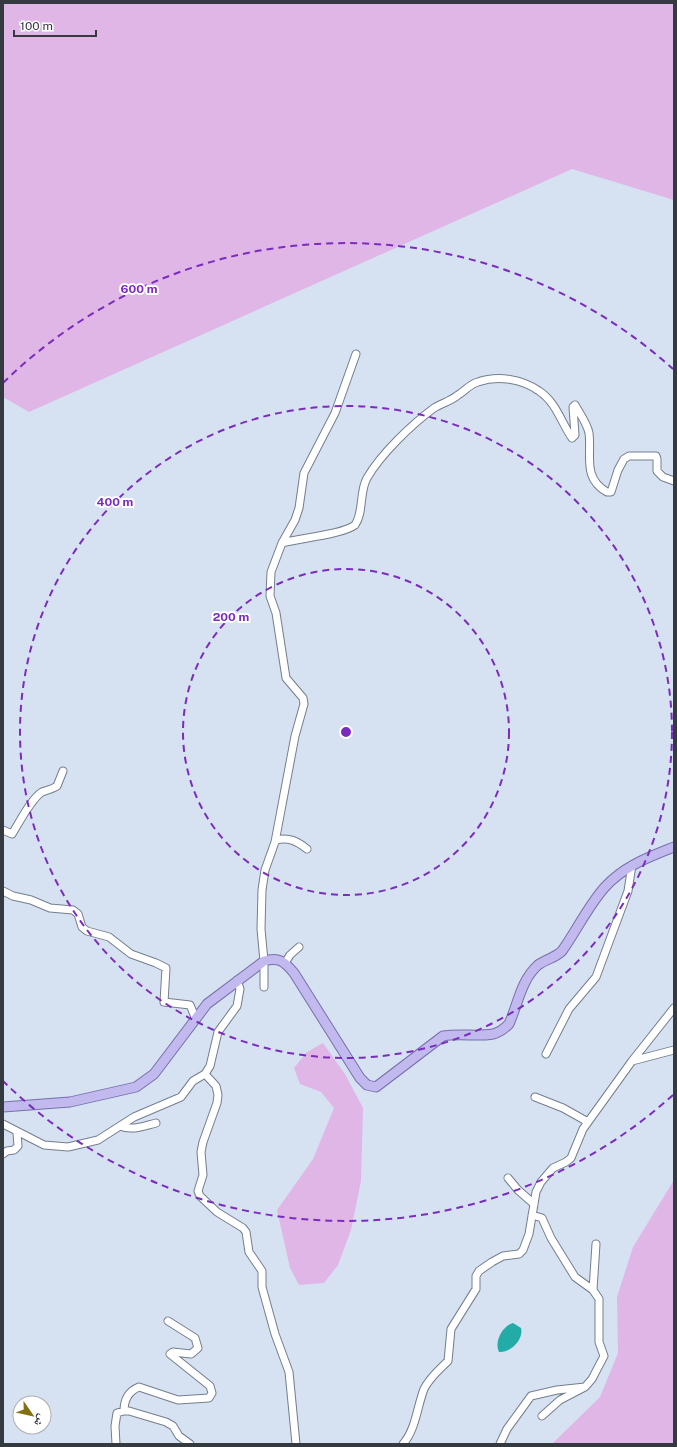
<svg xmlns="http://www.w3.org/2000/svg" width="677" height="1447" viewBox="0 0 677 1447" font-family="'Public Sans','Noto Naskh Arabic',sans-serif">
<rect width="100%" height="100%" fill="#d6e2f2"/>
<path fill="#e0b6e6" d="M3 3H674V200L572 169 29 412 3 397Z
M323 1043 345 1074 363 1108 361 1181 351 1230 338 1265 324 1283 299 1285 290 1268 277 1210 313 1159 334 1108 321 1092 300 1084 294 1068 307 1052Z
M674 1180V1444H552L600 1397 618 1353 617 1297 633 1247Z"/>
<path fill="#23aba8" d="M513 1323 521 1328C524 1339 511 1353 499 1352 494 1342 502 1326 513 1323Z"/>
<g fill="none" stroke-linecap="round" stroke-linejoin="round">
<g stroke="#747e8d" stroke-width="9">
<path id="minor" d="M282 543 295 520 299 508 304 473 335 413 356 354
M3 830 12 834C19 823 31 799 42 792 47 790 53 789 57 786L63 771
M276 840C289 837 297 841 307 849
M3 891 13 896 31 900 50 908 73 910 78 914 82 927 87 931 109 937 131 954 156 963 166 968 164 1002 190 1005 195 1017
M285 963 290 955 299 947
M264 987V961L261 929 262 890 265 870 275 842 295 736 304 704 303 698 286 678 276 613 270 596 271 572 282 543C300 538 341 535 355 525 364 512 359 492 367 478 381 454 411 425 434 408 442 403 451 401 458 395 465 391 470 384 478 382 498 375 522 379 539 391 556 402 561 422 572 438L575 435 573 407 575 405C580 414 587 423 589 433 592 455 582 478 607 492H611L618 470 624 459 629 456H656L657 459V471L663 477 674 481
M546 1054 569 1009 596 977 628 891 632 865
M632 1061 674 1008
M205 1074 216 1086 218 1095 217 1103 203 1142 201 1152 203 1175 198 1191 200 1196 217 1212 243 1228 246 1232 249 1252 262 1271V1287L275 1334 289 1372 296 1444
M535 1097 563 1108 588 1122
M3 1124 44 1145 68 1147 98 1140 134 1117 181 1097 193 1081 205 1074 210 1066 218 1032 237 1006 240 989 237 980
M120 1126C132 1131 144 1126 156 1123
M3 1154 7 1151 14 1150 18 1146 17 1133
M508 1178 518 1190 534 1204
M532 1215 542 1218 551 1238 575 1277 593 1290 596 1244
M124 1411C124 1399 129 1391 139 1387L178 1400 209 1398 212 1393 210 1386 170 1354 173 1352 191 1354 198 1348 195 1338 168 1321
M542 1416 560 1400 585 1387
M116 1444 115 1426 117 1413 124 1411H129L166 1422 173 1426 179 1436 190 1444
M403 1444C416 1429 417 1407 424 1389 430 1377 439 1370 448 1361L451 1329 476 1289V1276L479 1271 492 1262 503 1256 519 1254 523 1250 529 1234 536 1192 541 1182 553 1168 566 1162 571 1158 583 1129 632 1061 674 1050
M500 1444 507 1429 531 1396 557 1390 585 1387 592 1379 604 1356 599 1342V1299L593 1290"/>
</g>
<g stroke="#776fab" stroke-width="11">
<path id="major" d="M3 1107 70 1102 136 1087 154 1074 207 1004 264 961C279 957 284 961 294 973L360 1078 367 1085 376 1087 443 1036C460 1033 477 1037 493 1034 499 1033 505 1028 509 1024 518 1004 521 980 538 965 546 959 555 958 562 951 577 930 588 906 605 887 624 866 649 857 674 847"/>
</g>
<use href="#minor" stroke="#fff" stroke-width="7"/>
<use href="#major" stroke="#c2baef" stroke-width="9"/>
</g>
<g fill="none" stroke="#7b2cbf" stroke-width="2" stroke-dasharray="7 5">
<circle cx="346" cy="732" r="163"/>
<circle cx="346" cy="732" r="326"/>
<path d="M673 1095A489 489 0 0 1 3 1081M3 383A489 489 0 0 1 673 369"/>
</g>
<circle cx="346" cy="732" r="6" fill="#7b2cbf" stroke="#fff" stroke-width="2"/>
<g font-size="12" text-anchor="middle" font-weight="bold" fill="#7b2cbf" stroke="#fff" stroke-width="4" stroke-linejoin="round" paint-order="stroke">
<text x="139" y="293">600 m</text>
<text x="115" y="506">400 m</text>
<text x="231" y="621">200 m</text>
</g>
<rect width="677" height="1447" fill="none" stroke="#353940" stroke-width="8"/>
<g transform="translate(32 1415) rotate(124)"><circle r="19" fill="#ffffff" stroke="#aeb0b3"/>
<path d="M0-3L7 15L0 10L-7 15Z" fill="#847010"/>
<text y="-6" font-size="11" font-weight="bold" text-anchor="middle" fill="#353940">ش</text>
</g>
<path d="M14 30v6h82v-6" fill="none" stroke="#353940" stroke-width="2"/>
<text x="20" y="30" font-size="12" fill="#353940" stroke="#ffffff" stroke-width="3" paint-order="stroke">100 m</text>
</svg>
